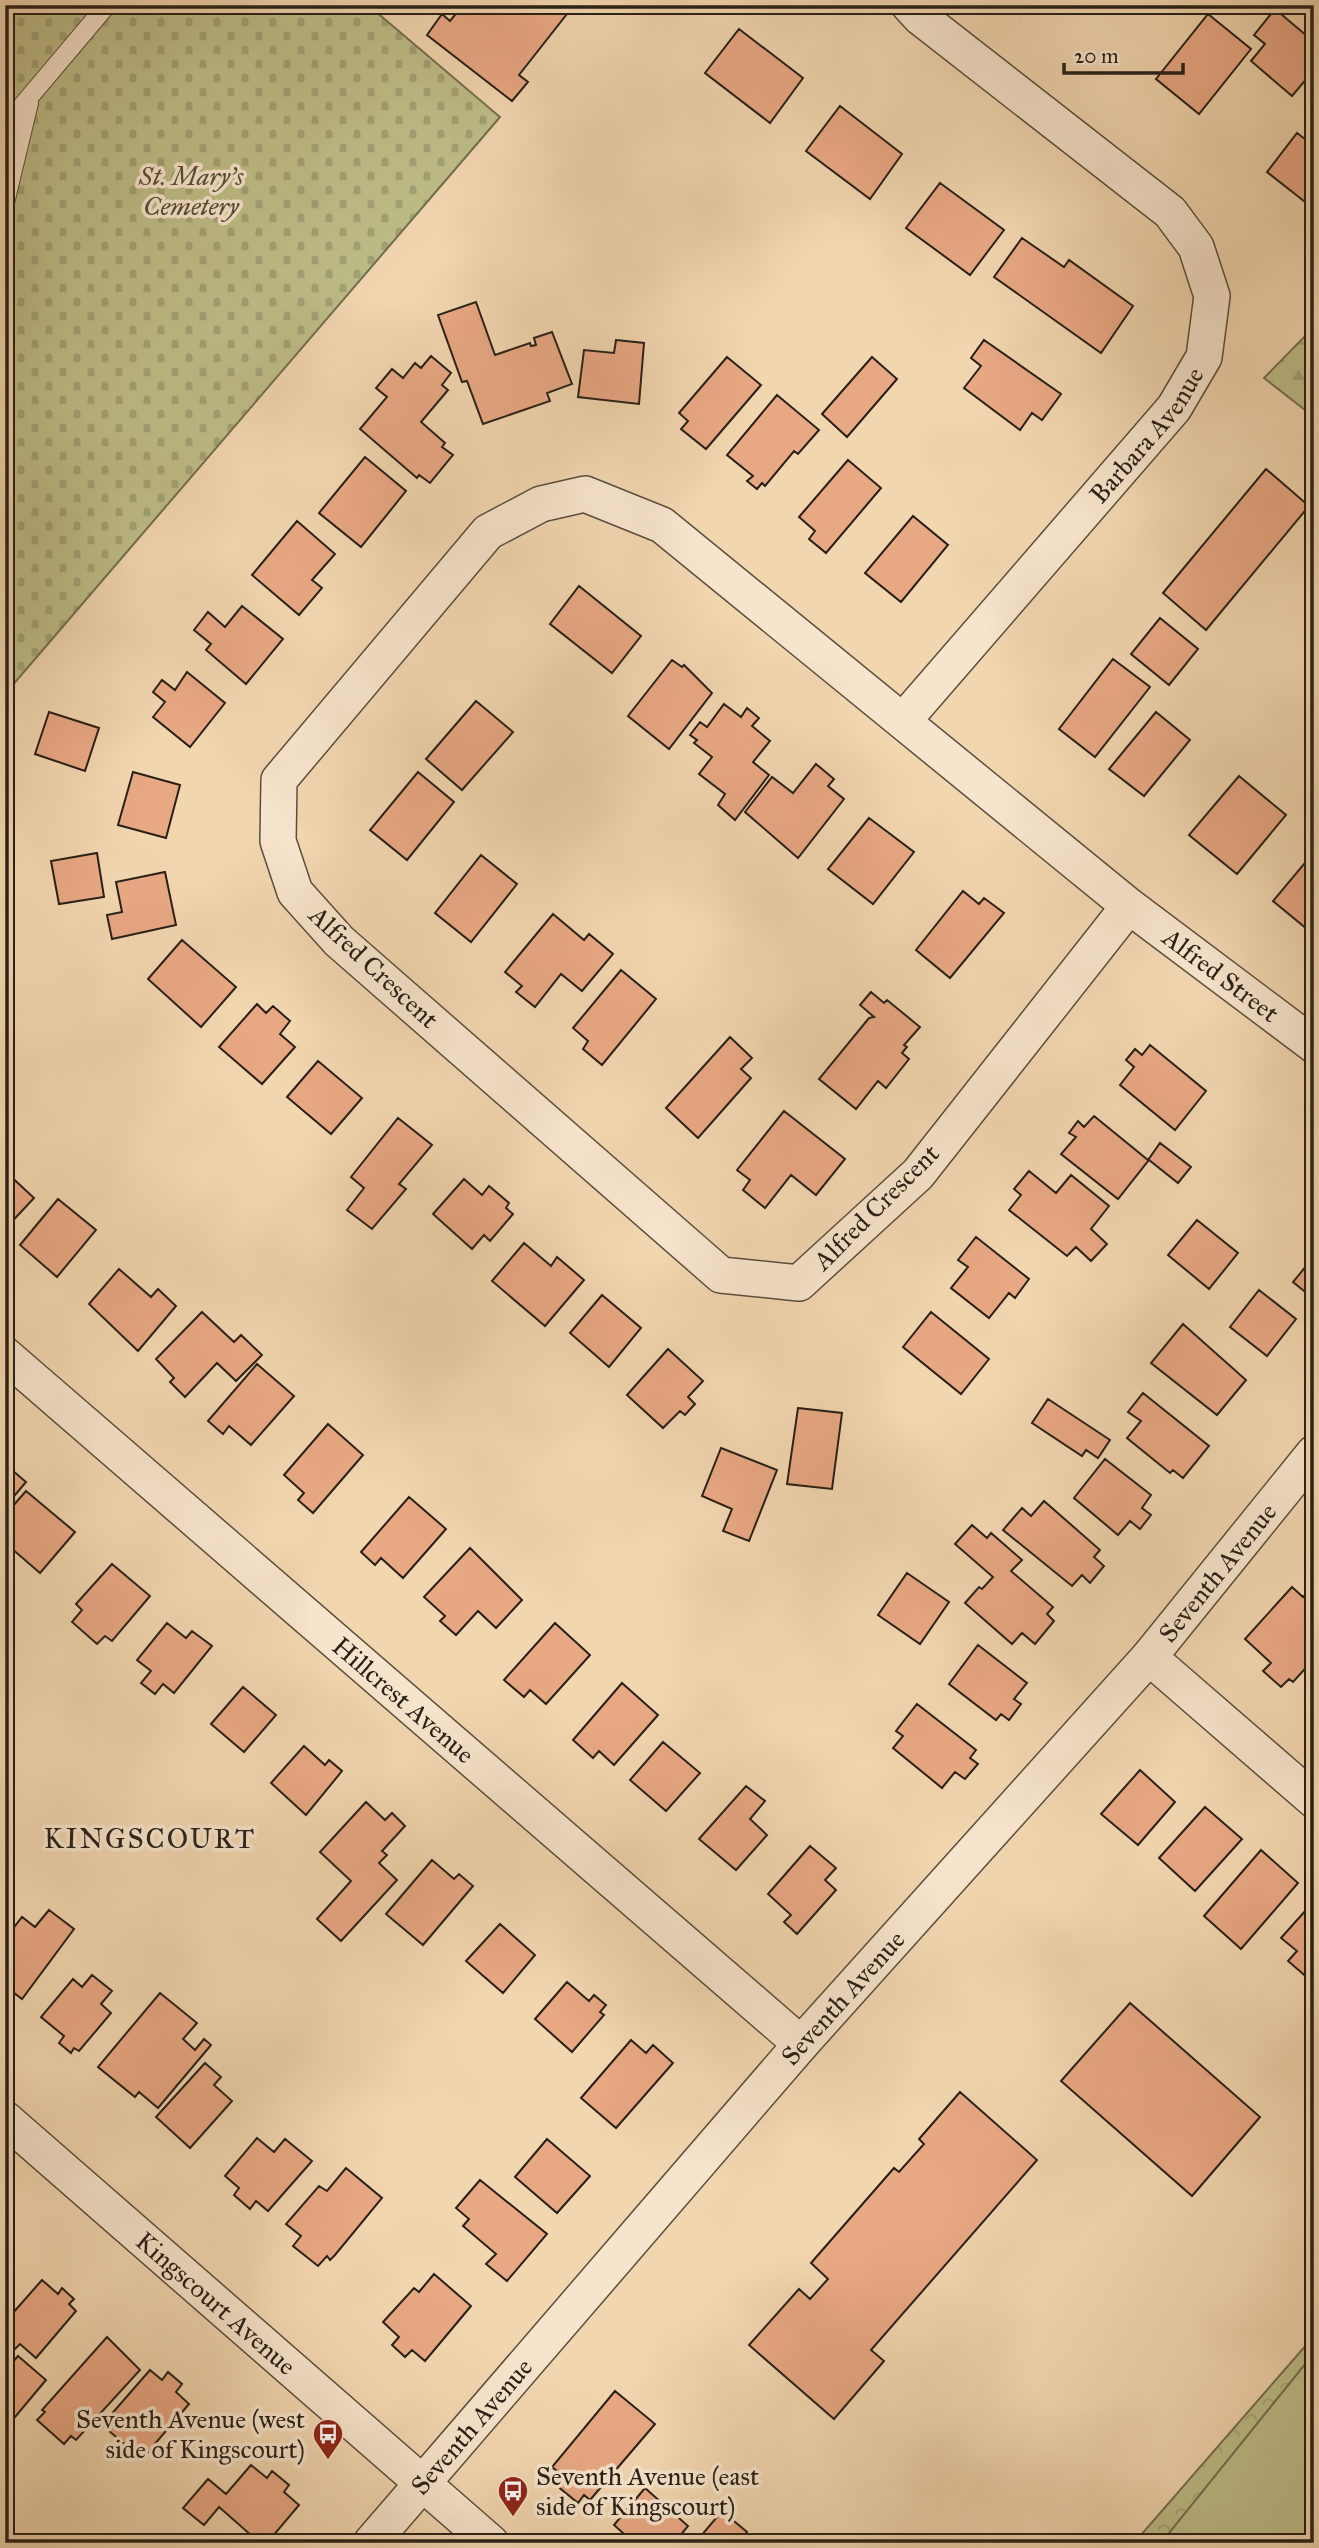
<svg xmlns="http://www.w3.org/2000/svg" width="1319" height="2548" viewBox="0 0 1319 2548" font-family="'IM FELL Great Primer',serif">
<defs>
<pattern id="forest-firs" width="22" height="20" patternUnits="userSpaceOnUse" patternTransform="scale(1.75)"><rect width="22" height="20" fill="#bebd88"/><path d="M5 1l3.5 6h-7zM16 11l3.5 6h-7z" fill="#a3a275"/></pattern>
<pattern id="cemetery-stones" width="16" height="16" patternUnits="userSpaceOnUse" patternTransform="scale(1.75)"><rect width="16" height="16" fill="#bebd88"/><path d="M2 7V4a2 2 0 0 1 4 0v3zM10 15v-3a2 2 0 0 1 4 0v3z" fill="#a3a275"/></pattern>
<pattern id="park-crowns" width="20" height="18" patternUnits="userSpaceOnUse" patternTransform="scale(1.75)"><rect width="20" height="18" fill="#bebd88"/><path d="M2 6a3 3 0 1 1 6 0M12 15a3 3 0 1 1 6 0" fill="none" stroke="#a3a275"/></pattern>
</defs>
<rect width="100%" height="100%" fill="#f2d6b0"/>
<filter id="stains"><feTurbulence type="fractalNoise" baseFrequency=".00286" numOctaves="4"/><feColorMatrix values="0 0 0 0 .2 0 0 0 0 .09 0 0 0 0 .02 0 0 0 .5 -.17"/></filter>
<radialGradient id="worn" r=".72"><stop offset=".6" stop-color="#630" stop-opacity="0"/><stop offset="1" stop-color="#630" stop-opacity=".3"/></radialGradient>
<path fill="url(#forest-firs)" stroke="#736e50" stroke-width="2" d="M1314 327V417L1264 378Z"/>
<path fill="url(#cemetery-stones)" stroke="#736e50" stroke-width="2" d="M5 5H368L500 117 5 694Z"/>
<path fill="url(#park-crowns)" stroke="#736e50" stroke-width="2" d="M1314 2336V2543H1134Z"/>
<path fill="#bebd88" stroke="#736e50" stroke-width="2" d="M1314 2353V2543H1161Z"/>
<path fill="#e9a884" stroke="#282017" stroke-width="2" d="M463 5H574L519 75 528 82 512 101 427 35 442 14 450 21Z
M1275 9 1314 42V70L1292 96 1251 61 1265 44 1254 35Z
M1208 14 1251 49 1199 114 1156 79Z
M739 29 803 78 770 123 705 73Z
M840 106 902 154 870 199 806 151Z
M1297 133 1314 146V209L1267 172Z
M940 183 1004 230 970 275 906 228Z
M1022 238 1064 267 1069 260 1133 306 1101 353 994 277Z
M476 302 495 355 530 343 531 346 536 345 534 338 552 332 572 384 547 393 550 401 483 424 467 381 462 382 438 315Z
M616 340 644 343 639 404 578 397 584 350 614 353Z
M984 340 1061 394 1042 420 1032 413 1020 430 964 388 981 366 971 358Z
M431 356 451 373 442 385 448 390 421 422 445 443 442 447 453 455 430 483 419 475 417 478 360 429 387 397 376 388 392 369 403 378 415 363 421 368Z
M727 357 761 385 706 449 681 429 688 421 679 413Z
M872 357 897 379 847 437 822 414Z
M777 395 819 430 798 454 794 451 765 486 762 483 757 489 747 481 753 476 727 455Z
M365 457 406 491 361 547 319 513Z
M848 460 881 488 826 553 809 539 815 531 799 517Z
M1266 469 1309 506 1206 630 1163 593Z
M913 516 948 545 901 602 865 573Z
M297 521 335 554 312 580 322 588 299 615 252 575Z
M579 586 641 636 612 673 550 624Z
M242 606 283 639 246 684 206 650 211 644 194 630 208 612 225 627Z
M1160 618 1198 649 1169 685 1131 654Z
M1113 659 1150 687 1095 757 1059 729Z
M672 660 682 667 684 665 712 693 669 749 628 716Z
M187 672 225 703 190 747 153 717 165 702 153 692 162 680 175 690Z
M476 701 513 732 462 790 426 759Z
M724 704 741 717 747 708 759 718 752 726 770 741 753 762 769 775 735 820 718 805 725 794 699 774 712 757 694 743 697 740 690 735 700 722 707 727Z
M49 712 99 728 85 771 35 754Z
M1156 712 1190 740 1144 796 1109 769Z
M816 764 834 779 828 786 844 799 798 858 745 812 772 777 793 793Z
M133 772 180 785 166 838 118 825Z
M418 772 454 802 407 860 370 830Z
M1239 776 1286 815 1237 874 1189 835Z
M869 818 914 852 873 904 828 869Z
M1314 852V921L1307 929 1273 901Z
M97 853 104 897 59 904 51 861Z
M481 855 517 884 471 942 435 913Z
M165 872 176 925 112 939 107 915 122 912 116 882Z
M963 891 979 904 984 898 1004 913 950 978 916 950Z
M553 914 584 940 589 934 613 954 582 991 561 974 535 1007 516 992 522 986 505 972Z
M182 940 236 987 201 1027 148 979Z
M621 970 656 999 602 1065 583 1049 588 1041 573 1028Z
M871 992 884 1003 887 1000 920 1027 904 1045 907 1047 902 1053 909 1059 886 1088 878 1081 856 1109 819 1079 869 1018 874 1017 860 1005Z
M257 1004 266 1013 273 1006 290 1021 280 1034 295 1047 262 1084 219 1047Z
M730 1037 752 1058 741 1069 751 1078 698 1138 666 1108Z
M1150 1045 1206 1091 1175 1130 1120 1085 1134 1067 1126 1060 1135 1049 1142 1055Z
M318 1061 362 1098 331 1134 287 1097Z
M784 1111 845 1159 816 1195 791 1175 765 1208 743 1190 750 1180 737 1170Z
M1094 1116 1148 1160 1160 1143 1191 1167 1178 1183 1149 1160 1118 1199 1061 1154 1076 1137 1069 1133 1078 1121 1084 1127Z
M398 1118 432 1145 399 1184 406 1189 372 1229 347 1210 364 1188 351 1177Z
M5 1171 34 1198 6 1228 5 1227Z
M1029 1171 1056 1193 1071 1175 1109 1206 1091 1229 1107 1244 1091 1261 1076 1247 1067 1256 1009 1210 1021 1195 1014 1189Z
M464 1179 482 1195 489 1186 509 1203 506 1208 513 1214 490 1241 484 1235 472 1249 433 1214Z
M58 1199 96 1230 57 1277 20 1245Z
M1197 1220 1238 1253 1209 1289 1168 1255Z
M976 1237 1029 1279 1015 1298 1009 1293 989 1318 951 1288 968 1267 958 1260Z
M524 1243 551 1266 557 1257 584 1280 545 1326 492 1281Z
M1307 1265 1314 1269V1299L1293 1282Z
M119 1269 151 1297 158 1289 176 1306 138 1351 89 1304Z
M1259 1290 1296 1319 1267 1356 1230 1327Z
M602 1295 641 1328 609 1367 570 1333Z
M202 1312 234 1342 241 1335 262 1355 236 1381 217 1363 185 1397 170 1382 174 1378 156 1359Z
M931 1312 989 1359 961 1394 903 1347Z
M1183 1324 1246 1380 1217 1415 1151 1363Z
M668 1349 703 1381 688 1397 695 1404 685 1415 680 1411 663 1428 627 1395Z
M257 1364 294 1396 251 1445 229 1426 223 1434 208 1421Z
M1143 1393 1209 1446 1183 1478 1173 1470 1170 1473 1127 1438 1141 1421 1128 1412Z
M1048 1399 1110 1440 1098 1458 1086 1450 1082 1456 1032 1423Z
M798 1408 842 1413 832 1489 787 1484Z
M328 1424 363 1455 313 1513 298 1500 304 1493 284 1475Z
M721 1448 777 1470 749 1541 723 1531 732 1509 702 1496Z
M1105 1459 1151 1495 1142 1508 1151 1515 1140 1529 1130 1521 1118 1535 1074 1498Z
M5 1464 26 1482 5 1507Z
M26 1491 75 1532 40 1573 10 1547 5 1552V1515Z
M409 1497 446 1529 403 1578 381 1558 375 1565 361 1552Z
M1044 1501 1100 1550 1094 1557 1104 1566 1090 1583 1082 1575 1072 1586 1003 1530 1022 1508 1031 1516Z
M972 1525 987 1538 991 1533 1022 1560 1011 1571 1053 1607 1047 1614 1054 1621 1035 1644 1022 1633 1012 1644 965 1603 979 1587 982 1589 993 1577 955 1544Z
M470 1548 522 1600 496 1628 478 1611 456 1635 440 1621 445 1616 424 1597Z
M112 1564 150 1596 112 1641 105 1636 97 1644 72 1622 82 1610 76 1604Z
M907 1573 949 1602 920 1644 878 1615Z
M1292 1587 1303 1597 1311 1589 1314 1591V1659L1293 1682 1289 1679 1281 1687 1263 1671 1271 1663 1245 1639Z
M167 1623 186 1638 192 1631 212 1646 174 1693 163 1684 155 1694 141 1683 151 1671 137 1660Z
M555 1623 590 1655 546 1704 530 1690 524 1697 504 1680Z
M978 1645 1027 1683 1014 1699 1021 1704 1009 1720 1001 1714 996 1720 949 1684Z
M622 1683 658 1715 614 1765 599 1751 593 1758 573 1740Z
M243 1687 276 1715 244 1752 211 1724Z
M917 1704 976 1750 970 1758 978 1764 965 1779 955 1772 942 1788 893 1748 903 1736 896 1731Z
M663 1742 700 1773 666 1811 630 1780Z
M304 1746 325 1765 329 1760 342 1771 306 1815 271 1783Z
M1140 1770 1175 1802 1138 1845 1101 1814Z
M746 1786 765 1801 750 1819 767 1835 736 1870 699 1839Z
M366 1802 385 1820 392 1813 405 1826 382 1851 387 1855 379 1863 397 1880 341 1941 317 1919 351 1881 320 1852Z
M1205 1807 1242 1839 1195 1891 1159 1858Z
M810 1846 836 1868 825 1880 836 1890 797 1934 784 1922 791 1915 768 1894Z
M1261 1850 1298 1883 1241 1949 1204 1916Z
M432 1860 454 1879 459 1874 473 1886 423 1945 386 1914Z
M1314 1901V1973L1309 1979 1288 1961 1297 1951 1281 1938Z
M49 1910 74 1929 22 1999 5 1986V1939L22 1917 35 1927Z
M500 1924 535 1955 503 1993 466 1961Z
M92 1975 112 1991 101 2004 111 2013 79 2051 74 2048 71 2053 59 2043 64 2036 41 2017 73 1979 82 1987Z
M567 1982 589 2001 594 1995 606 2005 600 2012 604 2015 572 2052 535 2019Z
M160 1993 197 2023 183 2039 195 2050 204 2039 211 2045 158 2108 139 2092 135 2097 98 2067Z
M1130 2003 1260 2117 1192 2196 1061 2081Z
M631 2040 646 2053 653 2045 673 2063 616 2128 581 2098Z
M205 2063 221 2077 214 2085 232 2101 190 2148 156 2117Z
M960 2092 1037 2160 871 2350 884 2361 834 2419 749 2345 799 2289 810 2299 828 2279 811 2263 894 2168 899 2172 924 2144 919 2139Z
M257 2138 274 2152 285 2139 312 2161 268 2211 256 2201 250 2209 234 2195 239 2188 225 2176Z
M547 2139 590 2176 557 2213 515 2177Z
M346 2168 382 2198 335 2255 330 2260 327 2256 318 2266 293 2246 301 2236 286 2224 319 2186 327 2191Z
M480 2180 547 2234 507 2281 486 2264 496 2254 463 2226 469 2219 456 2208Z
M434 2274 471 2306 425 2361 412 2350 405 2357 392 2345 399 2337 383 2322 414 2288 419 2292Z
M42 2280 58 2294 62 2288 74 2299 69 2304 76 2311 36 2358 20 2344 12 2352 5 2346V2322Z
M107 2337 140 2370 76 2440 71 2436 64 2444 37 2420 45 2412 42 2410Z
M18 2356 46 2380 5 2429V2371Z
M150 2370 162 2380 168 2372 182 2384 176 2392 189 2404 142 2459 102 2425Z
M615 2391 655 2424 590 2500 584 2495 578 2503 550 2480 557 2471 552 2467Z
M251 2465 267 2478 272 2471 289 2485 284 2492 299 2505 267 2543H260L219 2507 204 2525 183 2508 208 2479 226 2494Z
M645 2488 688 2526 674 2543H634L614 2525Z
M722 2511 747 2532 738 2543H695Z"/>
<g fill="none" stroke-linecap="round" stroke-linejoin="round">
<g stroke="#5a4e3d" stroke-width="20">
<path id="service" d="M5 126 107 5
M5 203 29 103"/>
</g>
<g stroke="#5a4e3d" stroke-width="38">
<g id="minor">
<path id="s1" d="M903 721 1174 408 1204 357 1212 296 1196 247 1170 212 920 17 909 5"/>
<path id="s2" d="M1129 906 918 1174 799 1283 721 1275 339 941 295 892 278 841 279 780 488 532 541 504 585 494 662 525 1129 906 1314 1045"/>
<path id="s3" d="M5 1355 801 2044"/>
<path d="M1149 1657 1314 1800"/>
<path id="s4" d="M5 2119 491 2543"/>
<path id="s5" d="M371 2543 801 2044 1149 1657 1314 1453"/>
</g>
</g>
<use href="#service" stroke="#f7e4cc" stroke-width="18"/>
<use href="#minor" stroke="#f7e4cc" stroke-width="35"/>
</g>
<defs>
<g id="bus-pin" transform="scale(1.575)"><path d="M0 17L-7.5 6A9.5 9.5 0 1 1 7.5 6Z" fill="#8f2418" stroke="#f7e4cc"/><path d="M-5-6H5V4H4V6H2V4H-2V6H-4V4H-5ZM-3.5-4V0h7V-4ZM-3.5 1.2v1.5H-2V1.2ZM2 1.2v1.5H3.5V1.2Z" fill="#fff"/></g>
</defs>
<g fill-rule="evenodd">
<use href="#bus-pin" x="328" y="2434"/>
<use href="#bus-pin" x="513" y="2491"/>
</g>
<g text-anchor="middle" stroke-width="7" stroke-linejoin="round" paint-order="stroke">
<g font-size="26" font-style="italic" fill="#554f39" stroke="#f7e4cc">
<text x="191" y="185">St. Mary's<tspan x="191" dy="30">Cemetery</tspan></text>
</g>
<g font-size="26" fill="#282017" stroke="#f7e4cc">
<text dy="9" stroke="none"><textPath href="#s1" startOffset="376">Barbara Avenue</textPath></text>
<text transform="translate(374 967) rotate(43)" y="9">Alfred Crescent</text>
<text dy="9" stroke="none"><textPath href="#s2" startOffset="2499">Alfred Street</textPath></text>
<text transform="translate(876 1207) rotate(-45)" y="9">Alfred Crescent</text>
<text dy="9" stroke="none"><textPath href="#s5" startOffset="1288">Seventh Avenue</textPath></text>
<text dy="9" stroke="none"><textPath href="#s3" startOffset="527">Hillcrest Avenue</textPath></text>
<text dy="9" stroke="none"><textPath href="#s5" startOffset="721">Seventh Avenue</textPath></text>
<text dy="9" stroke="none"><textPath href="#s4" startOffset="280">Kingscourt Avenue</textPath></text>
<text dy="9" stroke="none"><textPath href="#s5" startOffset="154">Seventh Avenue</textPath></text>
</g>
<g font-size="26" fill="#282017" stroke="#f7e4cc" text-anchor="end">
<text x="305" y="2428">Seventh Avenue (west<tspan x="305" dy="30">side of Kingscourt)</tspan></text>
<text x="536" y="2485" text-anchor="start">Seventh Avenue (east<tspan x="536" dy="30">side of Kingscourt)</tspan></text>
</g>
<g font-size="28" letter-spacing="2" fill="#282017" stroke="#f7e4cc">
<text x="150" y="1848">KINGSCOURT</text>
</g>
</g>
<rect width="1319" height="2548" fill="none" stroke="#f2d6b0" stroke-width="28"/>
<rect x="7" y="7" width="1305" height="2534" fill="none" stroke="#282017" stroke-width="3.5"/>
<rect x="14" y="14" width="1291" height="2520" fill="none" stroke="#282017" stroke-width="2"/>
<path d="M1064 63v10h119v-10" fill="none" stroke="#282017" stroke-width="3.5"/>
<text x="1074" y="63" font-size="21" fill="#282017" stroke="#f7e4cc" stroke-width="5" paint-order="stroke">20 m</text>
<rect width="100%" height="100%" filter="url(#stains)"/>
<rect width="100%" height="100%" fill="url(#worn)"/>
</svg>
